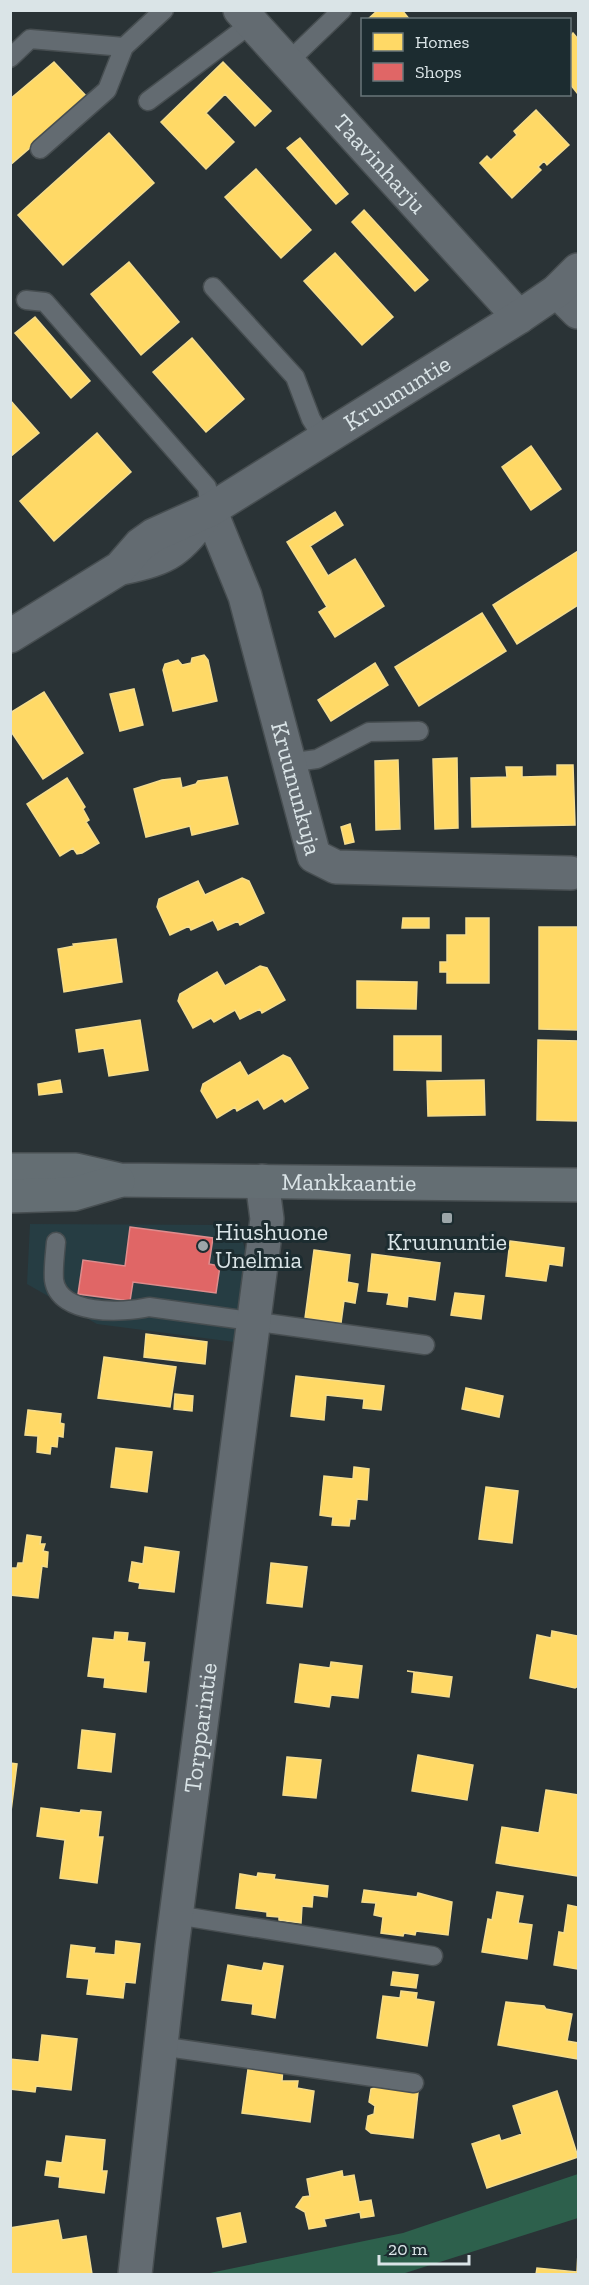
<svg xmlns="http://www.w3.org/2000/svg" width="589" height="2285" viewBox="0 0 589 2285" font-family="'Zilla Slab',serif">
<rect width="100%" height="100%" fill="#2a3336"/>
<path fill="#263d43" d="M30 1224 223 1225 233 1229 242 1238 252 1276 242 1343 97 1324 27 1284Z"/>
<path fill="#2d604c" d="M578 2174V2218L402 2274H205L403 2233Z"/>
<path fill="#ffd966" stroke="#f4dc8d" stroke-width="1.5" d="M378 10H402L410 20H367Z
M573 33 578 39V94L570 84V37Z
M54 62 88 98 10 165V99Z
M223 62 271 111 255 126 225 94 206 113 234 142 206 169 161 122Z
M536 110 569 145 547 165 544 161 538 167 541 170 512 198 480 163 487 156 491 160 517 135 514 131Z
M109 133 154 183 63 265 18 215Z
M300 138 348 194 336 204 287 148Z
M256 169 311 230 281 258 225 197Z
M364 210 428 280 415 291 352 222Z
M335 253 393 317 362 345 304 281Z
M129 262 179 322 141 355 91 294Z
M35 317 90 381 71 398 15 333Z
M192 338 244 399 206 432 153 372Z
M10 400 39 433 10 457Z
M97 433 131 472 54 541 20 501Z
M531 446 561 489 531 510 502 467Z
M335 512 343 525 310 546 328 576 355 559 384 606 335 637 319 612 327 607 287 542Z
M578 551V605L517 644 493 605Z
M482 613 506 651 419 706 395 667Z
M204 655 208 660 217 701 173 711 163 670 165 664 178 660 182 665 191 663 192 658Z
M375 663 388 685 331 721 318 700Z
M134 689 143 725 120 731 110 694Z
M44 692 83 753 43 779 10 730V713Z
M457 758 458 828 435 829 433 759Z
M398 760 400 829 376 830 375 761Z
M557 765H573L575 825 472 827 471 778 507 777 506 767H522V777L557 776Z
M227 777 238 824 192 835 190 826 146 837 134 789 162 780 180 778 182 788 196 784 198 781Z
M67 778 85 807 83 809 89 820 86 822 99 843 82 853 77 854 73 848 60 856 27 804Z
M350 824 354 842 345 844 341 827Z
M242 878 249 881 264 913 240 925 238 921 218 930 213 920 191 930 189 926 170 935 157 907 159 899 198 881 205 895Z
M403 918H429V928H402Z
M466 918H489V983H447V972H440V962H447V935H466Z
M539 927H578V1030L539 1029Z
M116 939 122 982 64 992 58 949 74 946 73 944Z
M260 966 267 968 285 1000 262 1013 260 1009 240 1019 235 1010 214 1022 211 1018 193 1028 178 1001 180 994 217 972 225 986Z
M357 981 417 982 416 1009 357 1008Z
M140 1020 148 1070 109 1076 104 1048 79 1052 76 1030Z
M394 1036H441V1071L394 1070Z
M538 1040 578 1041V1121L537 1120Z
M283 1055 290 1058 308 1088 285 1102 282 1098 264 1109 258 1099 237 1111 235 1107 217 1118 201 1091 203 1084 240 1062 248 1076Z
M60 1080 62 1092 39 1095 38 1084Z
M484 1080 485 1115 428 1116 427 1081Z
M510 1241 564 1248 562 1266 549 1264 546 1281 506 1276Z
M314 1250 350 1255 347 1282 358 1284 355 1303 344 1301 341 1323 305 1318Z
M372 1254 440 1263 435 1300 408 1296 407 1307 387 1304 389 1293 368 1291Z
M455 1293 484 1296 481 1319 451 1315Z
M146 1334 207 1342 205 1364 144 1357Z
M104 1357 176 1367 170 1407 98 1398Z
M296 1376 384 1386 381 1410 363 1408 364 1399 326 1395 324 1420 291 1416Z
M466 1388 503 1396 499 1417 462 1409Z
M175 1394 193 1396 192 1411 174 1409Z
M28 1410 61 1414 60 1423 64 1424 63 1437 58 1436 57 1447 51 1446 50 1454 37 1452 38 1436 25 1435Z
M116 1448 152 1452 147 1492 111 1487Z
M354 1467 369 1469 367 1500 357 1499 355 1519H350L349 1526 332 1525 333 1517 320 1515 324 1476 353 1479Z
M486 1487 518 1491 512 1543 479 1539Z
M27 1535 41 1537 40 1544H45L43 1551 48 1552 47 1567 42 1566 38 1598 10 1595V1568H17L18 1563H23Z
M145 1547 179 1552 174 1592 139 1588 140 1583 129 1581 132 1562 143 1564Z
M271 1563 307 1567 302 1607 267 1603Z
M552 1631 578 1636V1686L575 1688 530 1678 537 1635 551 1638Z
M115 1632 128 1633 127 1641 145 1643 143 1662H149L146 1692 104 1687 105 1678 88 1676 93 1638 114 1640Z
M331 1662 362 1666 358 1698 331 1695 329 1707 295 1702 300 1664 330 1668Z
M407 1671 452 1677 449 1697 412 1692 414 1672Z
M82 1730 115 1734 111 1772 78 1768Z
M418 1755 473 1765 467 1800 412 1791Z
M287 1757 321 1760 316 1798 283 1795Z
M10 1763 17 1764 10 1819Z
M546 1790 578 1795V1876L496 1863 502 1827 539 1833Z
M41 1808 80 1813 81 1810 101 1812 98 1837H103L97 1883 60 1878 65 1840 37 1836Z
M258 1873 275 1875 274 1879 328 1886 327 1897 313 1895 312 1907 302 1906 301 1923 279 1920V1917L267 1916V1912L236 1908 240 1874 257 1877Z
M364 1890 417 1897 418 1893 452 1902 448 1935 416 1931 415 1935 404 1933 403 1936 381 1933 383 1917 374 1915 376 1903 362 1902Z
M497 1892 523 1896 518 1923 532 1925 527 1959 482 1952 488 1919 492 1920Z
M568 1905 578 1907V1969L554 1965 559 1932 564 1933Z
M116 1941 140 1944 135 1983 125 1982 123 1998 87 1994 89 1979 67 1977 71 1945 95 1948 94 1953 115 1955Z
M264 1963 283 1966 275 2018 252 2014 253 2004 222 2000 228 1965 262 1971Z
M393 1972 418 1975 416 1988 391 1985Z
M401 1991 417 1993 416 1999 434 2002 427 2046 377 2038 383 1996 400 1998Z
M506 2002 544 2006 546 2009 572 2014 567 2041 578 2043V2059L498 2045Z
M42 2035 77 2039 71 2090 36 2086 35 2092 10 2089V2059L39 2062Z
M249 2062 283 2066 282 2081H298L297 2088 314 2091 310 2122 242 2113Z
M377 2087 418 2092 413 2138 371 2133 366 2129 368 2116 374 2114 375 2106 369 2102 371 2089Z
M557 2091 578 2157 487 2188 472 2144 499 2135 501 2141 522 2134 513 2106Z
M66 2136 105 2140 102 2171H107L104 2193 59 2187 60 2177 45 2175 47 2161 62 2163Z
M342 2171 343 2177 354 2175 359 2202 371 2200 374 2216 361 2218 360 2212 324 2219 326 2226 309 2229 305 2212 296 2207 303 2197 310 2196 307 2179Z
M240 2213 246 2242 223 2247 217 2218Z
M58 2220 62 2240 86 2236 92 2274H10V2228Z
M578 2252V2274H536L537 2268 577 2272Z"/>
<path fill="#e06666" stroke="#de8c8d" stroke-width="1.5" d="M130 1227 213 1238 209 1264 220 1266 216 1293 133 1282 130 1301 78 1294 83 1260 125 1266Z"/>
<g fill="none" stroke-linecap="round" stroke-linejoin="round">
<g stroke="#474e51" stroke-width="21">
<path id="service" d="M10 58 30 39 124 47 164 10
M288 62 342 10
M148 101 252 23
M40 149 107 90 124 47
M213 287 295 377 311 419 323 438
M26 300 45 302 207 487 210 510
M288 763 317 759 369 732 419 731
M56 1242C55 1254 53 1268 54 1280 59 1316 123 1313 149 1307L425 1345
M176 1915 433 1956
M160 2046 414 2083"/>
</g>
<g stroke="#474e51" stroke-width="36">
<g id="minor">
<path id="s1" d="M240 10 519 317"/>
<path d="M557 291 578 312"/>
<path id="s2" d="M210 510 245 596 314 856 336 867 571 873"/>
<path id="s3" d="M135 2274 172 1947 267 1219 262 1181"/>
</g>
</g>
<g stroke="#474e51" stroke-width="36">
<g id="tertiary">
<path d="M122 568C172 557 177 551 208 512"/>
<path id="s4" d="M10 636 120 568 140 545 154 535 210 510 519 317 557 291 578 270"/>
</g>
</g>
<g stroke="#474e51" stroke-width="36">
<g id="secondary">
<path id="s5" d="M10 1170H76L120 1180 578 1185"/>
<path d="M10 1196 74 1194 118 1181"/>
</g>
</g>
<use href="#service" stroke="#636b71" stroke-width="18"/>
<use href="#minor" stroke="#636b71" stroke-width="33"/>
<use href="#tertiary" stroke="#636b71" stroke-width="33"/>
<use href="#secondary" stroke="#646e73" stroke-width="33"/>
</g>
<g fill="#9ca6a9" stroke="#1c2c30" stroke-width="2">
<rect x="441" y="1212" width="12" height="12" rx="3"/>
<circle cx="203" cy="1246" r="6"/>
</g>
<g text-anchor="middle" stroke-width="6" stroke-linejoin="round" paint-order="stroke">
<g font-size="24" fill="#dae4e7" stroke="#1c2c30">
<text dy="8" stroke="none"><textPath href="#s1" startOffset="208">Taavinharju</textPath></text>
<text dy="8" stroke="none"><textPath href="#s4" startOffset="459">Kruununtie</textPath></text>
<text dy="8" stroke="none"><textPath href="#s2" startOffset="292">Kruununkuja</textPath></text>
<text dy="8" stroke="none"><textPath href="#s5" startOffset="340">Mankkaantie</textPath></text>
<text dy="8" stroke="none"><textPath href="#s3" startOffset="550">Torpparintie</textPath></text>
</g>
<g font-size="24" fill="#dae4e7" stroke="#1c2c30" text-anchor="start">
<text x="215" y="1240">Hiushuone<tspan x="215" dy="28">Unelmia</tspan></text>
<text x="447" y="1250" text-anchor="middle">Kruununtie</text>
</g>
</g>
<rect width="589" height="2285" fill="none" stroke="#dae4e7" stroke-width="24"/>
<rect x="361" y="18" width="210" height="78" fill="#1c2c30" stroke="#687679" stroke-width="1.5"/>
<rect x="373" y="33" width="30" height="18" fill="#ffd966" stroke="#687679" stroke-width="1.5"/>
<text x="415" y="48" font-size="18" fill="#dae4e7">Homes</text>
<rect x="373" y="63" width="30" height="18" fill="#e06666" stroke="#687679" stroke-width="1.5"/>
<text x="415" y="78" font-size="18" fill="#dae4e7">Shops</text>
<path d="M379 2255v9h90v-9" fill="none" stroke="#dae4e7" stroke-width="3"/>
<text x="388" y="2255" font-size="18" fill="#dae4e7" stroke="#1c2c30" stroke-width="4.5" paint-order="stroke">20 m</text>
</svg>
